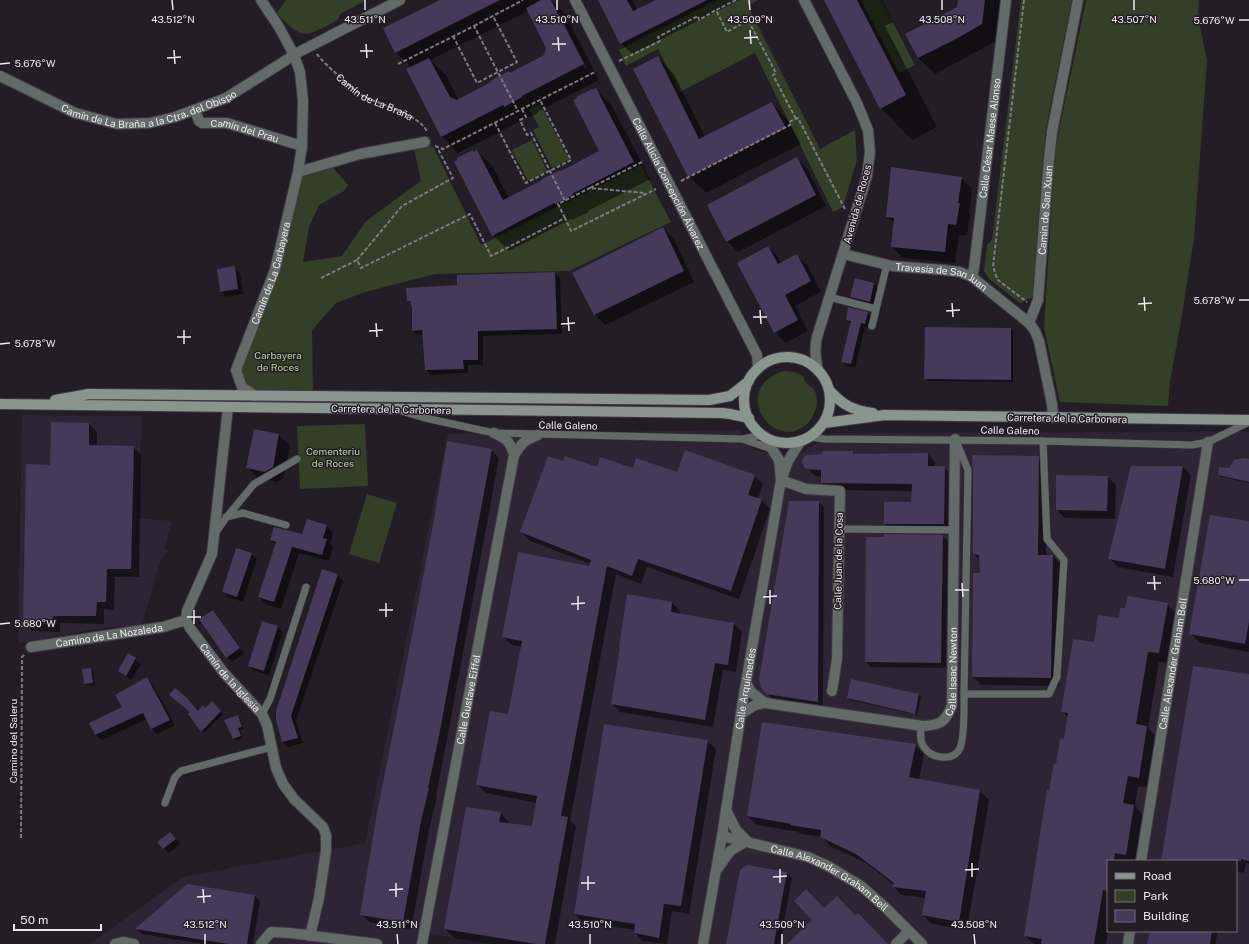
<svg xmlns="http://www.w3.org/2000/svg" width="1249" height="944" viewBox="0 0 1249 944" font-family="'Public Sans',sans-serif">
<rect width="100%" height="100%" fill="#231d26"/>
<path fill="#2e2534" fill-rule="evenodd" d="M22 415 142 416 137 518 172 521 164 548 169 550 159 564 142 626 110 627 18 643Z
M740 430 753 450 784 456 799 455 832 433 1249 432V944H494L419 932 415 944H90L183 877 365 843 448 434ZM1108 861H1236V931H1108Z"/>
<path fill="#343f28" d="M286 0H367L340 14 338 20C305 37 303 42 277 13Z
M717 0H758L748 6 820 149 855 130 857 160 843 207 833 212 755 53 680 92 658 49 626 66 619 50Z
M861 0H881L915 65 899 73Z
M1021 0H1072L1046 128 1043 157 1033 297 1020 303 989 279 984 271 987 245 992 240Z
M1086 0H1199L1198 18 1207 60 1194 239 1180 327 1170 381 1168 406 1060 402 1044 327 1055 150Z
M540 104 569 159 552 168 533 130 539 127 529 109Z
M532 140 547 171 528 181 512 150Z
M425 142 434 148 481 245 641 165 671 222 569 271 435 274 365 292 336 303 312 330 313 396H255L238 378 255 324 298 172 329 163 348 185 344 191 319 205 309 227 303 262 342 256 366 221 421 181 413 144Z
M784 371 794 372 803 376C806 388 817 385 817 401 817 409 813 417 808 423 774 456 728 388 784 371Z
M365 424 368 486 300 489 297 426Z
M367 494 397 503 379 563 349 554Z"/>
<path fill="#0007" fill-rule="evenodd" d="M443 0H551L565 14 599 80 537 112 538 113 534 115 520 121 458 153 442 136 412 68 396 52 385 29ZM528 11 547 48 544 56 458 100 446 75 430 60ZM558 15H560L587 68 585 69Z
M599 0H632L637 10 658 0H740L632 54 621 43Z
M825 0H882L893 22 885 26 937 127 912 140 881 108Z
M959 0H1003L998 40 935 74 918 58 906 34 958 8Z
M658 58 674 74 705 137 772 103 788 120 801 144 706 193 689 177 634 69Z
M596 90 612 106 650 179 588 211 589 212 572 220 571 219 509 251 493 235 472 151 474 153 477 151 493 167 509 199 601 152 593 91Z
M797 159 808 170 826 206 738 252 727 241Z
M961 178 972 189 969 213 970 215 967 235H959L955 263 903 258 892 247 894 223 887 217Z
M663 228 674 239 694 282 605 325 594 314Z
M768 247 779 258 781 264 797 256 808 266 821 292 795 306 808 331 786 343 775 332Z
M235 268 240 273 243 294 226 297 220 291Z
M555 273 560 278 562 334 483 336V365H468V373L431 375 426 369 424 335H418L413 330 412 305 408 300 458 286Z
M874 284 879 289 875 307 857 302 852 297Z
M867 313 871 317 869 328 865 327 855 368 846 366 842 361 851 324 847 319Z
M1011 329 1013 331V382L928 381 925 378Z
M89 424 97 432V446L133 447 141 455 139 577H115L114 610 104 609V624L60 623V632L32 631 24 623 51 466Z
M279 435 290 446 283 478 277 482 258 478 247 467Z
M491 450 499 458 446 745 436 796 437 797 429 830 411 930 369 922 361 914Z
M852 452 855 455 928 454 935 462V467H944L952 475 951 532 892 531 885 524 912 503V491L829 490 822 483V477L815 476 807 468Z
M1038 457 1046 465V556H1053L1061 564 1059 686 981 685 973 677 981 573V561L974 554Z
M1249 461V483L1222 477 1219 475Z
M564 462 597 468 634 469 678 474 754 476 763 484 758 499 762 500 770 509 739 599 647 567 641 584 616 574 570 821 576 826 555 944H493L454 938 445 929 467 808 501 813 509 822V824L533 828 537 803 486 793 477 785 509 715 522 647 512 645 503 637 590 567 591 564 530 541 521 532Z
M1183 467 1191 475 1173 577 1118 567 1110 559Z
M1057 476 1108 477 1116 485 1115 519 1065 518 1057 510Z
M819 502 824 507 823 707 773 699 762 689Z
M1249 523V652L1200 643 1190 633Z
M327 526 333 533 330 544 333 546 329 561 299 553 281 609 266 604 259 597 276 545 271 540 303 535Z
M942 536 948 541 946 668 871 667 866 662 885 538Z
M251 554 257 559 243 602 228 597 223 592Z
M323 570 338 575 343 581 296 721 303 743 288 747 283 742Z
M672 603 680 611V615L734 624 742 632 736 672 723 670 713 727 620 712 612 703 621 648 620 647Z
M1167 604 1178 615 1170 663 1159 662 1148 728 1157 737 1149 788 1138 786 1135 806 1144 816 1137 861H1108V931L1106 944H1034L1025 936 1050 791 1057 765 1065 740 1069 718 1062 711 1094 644 1119 619Z
M213 611 218 616 244 654 232 662 227 657Z
M263 622 278 627 283 632 269 675 254 671 249 665Z
M129 655 141 664 131 680 119 671Z
M91 669 93 671 95 685 87 686 85 683Z
M1249 675V864L1246 863 1244 873 1236 871V873V861H1162Z
M147 678 152 684 175 725 157 734 152 729 147 719 102 740 96 735 90 724 123 707Z
M919 695 921 697 917 715 850 700 848 698Z
M212 702 223 714 204 733 191 712H198L205 709Z
M237 716 240 719 244 729 240 731 243 738 236 741 234 739Z
M707 741 716 749 689 914 672 911 667 944 643 941 635 933V930L583 922 575 914Z
M915 745 924 754 919 780 980 791 989 800 967 930 932 924 923 915 926 898 902 895 893 886 894 885 866 863 830 846 822 837 801 834 798 832 757 825 748 816Z
M175 838 180 844 169 853 164 848Z
M787 873 792 878 780 944H727Z
M255 896 260 901 253 944H203L142 934 137 929Z
M1151 931H1218L1215 944H1148Z"/>
<path fill="#46395a" d="M440 0H500L395 53 383 28Z
M541 0H551L584 64 522 96V97L504 107 503 105 441 137 406 69 429 58 450 97 457 100 491 82 490 81 497 77 509 71 510 73 544 55 546 48 526 8Z
M598 0H627L633 11 656 0H707L620 44Z
M824 0H857L906 95 880 109Z
M958 0H985L982 24 956 39 918 58 905 34 957 7Z
M658 56 699 139 772 102 786 128 688 177 633 69Z
M596 88 634 162 572 194 573 195 555 204 554 203 492 236 454 162 457 160V158L473 150V152L477 150 503 200 542 180V179L560 170 561 171 599 151 573 100 577 98 576 97 592 89 593 90Z
M797 157 816 195 726 242 707 205Z
M891 167 962 177 958 203H960L956 225 948 224 945 252 891 247 894 218 886 217Z
M663 227 684 271 594 315 572 273Z
M768 246 778 264 797 254 811 281 785 295 798 320 774 333 737 263Z
M235 266 238 289 220 292 217 269Z
M555 272 557 329 478 331V360H463L464 369 425 370 422 330 412 331V308L410 301H407L406 288 457 285V275Z
M855 278 874 283 870 302 850 297Z
M848 307 868 312 865 324 861 323 851 364 841 362 851 321 846 320Z
M925 327 1011 328V380L924 379Z
M51 422 89 423V445L134 446 131 569H107L106 602H97L96 616H53L52 624 23 623 26 464 50 465Z
M254 429 279 434 273 467 265 472 246 468Z
M447 441 492 449 439 736 428 788H429L421 821 403 922 360 915 377 813 398 708 433 525Z
M685 450 755 475 748 495 762 499 731 591 638 559 632 576 607 566 561 816 568 817 545 944H536L444 929 466 807 501 812 499 822 532 826 537 796 476 785 490 711 508 714 522 641 502 637 518 552 589 566 591 560 520 532 548 456 563 461 565 456 597 467 600 457 633 468 636 458 677 472Z
M822 451H853V454L928 453V466H945L944 524H884V502H911L912 484 821 483V470L806 469 804 467 802 462 804 457 807 455 822 454Z
M972 455 1039 456 1038 555H1053L1051 678 972 677 973 573H980L979 555 973 554V470Z
M1243 458 1249 459V482L1218 475 1219 467 1229 468 1234 460Z
M1131 466H1183L1165 569 1108 559Z
M1056 475 1108 476 1107 511 1056 510Z
M789 501H819L818 702 766 694 762 689 759 680Z
M1210 515 1249 521V622L1245 644 1189 634Z
M307 519 327 525 323 538 327 539 322 555 292 547 274 602 258 597 276 542 270 540 274 527 302 534Z
M884 534 943 535 941 663 865 662 866 537H884Z
M236 548 252 553 237 597 222 592Z
M322 569 338 574 291 716 298 738 282 742 276 720V711Z
M627 594 672 602 671 612 734 623 728 665 715 663 705 720 611 704 620 647H619Z
M1128 596 1168 603 1159 653 1148 652 1136 724 1147 726 1139 778 1128 776 1123 803 1134 805 1126 855 1115 853 1114 861H1108V891L1103 890 1094 944H1041L1042 939 1024 936 1047 790H1049L1054 763 1056 764 1060 738 1064 739 1068 713 1061 712 1073 639 1094 642 1098 615 1119 618 1120 608H1125Z
M213 610 240 648 226 658 199 619Z
M262 621 278 626 264 671 248 666Z
M128 653 136 658 126 676 118 671Z
M1193 666 1249 674V861L1241 859V861H1161Z
M91 668 93 683 84 684 82 669Z
M147 677 170 720 151 729 143 713 95 735 89 723 122 707 115 695Z
M851 679 919 694 915 714 847 698Z
M175 688 186 697 198 711 203 705 205 708 212 701 221 711 201 732 188 714 190 712 169 695Z
M238 715 242 727 238 728 241 736 233 739 224 720Z
M762 722 916 744 909 777 980 790 959 922 922 915 926 891 892 887 894 883 856 854 820 837 821 830 790 825 791 824 747 816Z
M604 724 708 740 681 906 664 904 659 938 634 933 635 924 574 914Z
M170 832 176 839 163 849 157 842Z
M747 865 787 872 774 944H726L740 870Z
M187 884 255 895 247 944H228L135 929Z
M806 889 824 908 837 896 855 915 858 913 888 944H787L812 920 794 901Z
M1150 931H1212L1210 944H1147Z"/>
<g fill="none" stroke-linecap="round" stroke-linejoin="round">
<g stroke="#3f3a42" stroke-width="8">
<path id="lane" d="M829 297 876 309
M872 326 887 264
M404 412 425 418 494 433 743 439 762 435
M811 437 824 439 1043 441 1192 445 1208 442 1249 422
M745 440 772 449
M957 443 968 470 964 694H1049L1057 677 1064 560 1047 539 1043 441
M226 517 243 513 286 525
M839 529 954 530
M216 532 226 518 254 484 297 459
M262 714 270 699 306 587
M921 726C921 733 919 741 924 747 931 758 951 762 959 750 965 741 964 706 964 694
M165 803 175 777 181 771 272 747"/>
</g>
<g stroke="#3f3a42" stroke-width="12">
<g id="street">
<path id="s2" d="M575 0 757 355 758 369"/>
<path d="M804 0 857 103 868 130 870 152 867 176 817 337C814 349 816 359 818 371"/>
<path id="s3" d="M0 76 75 113 117 124 150 123 175 117 226 98 299 52 400 0"/>
<path id="s4" d="M195 110 199 121 202 123H227L302 146"/>
<path d="M298 172 360 154 425 142"/>
<path id="s5" d="M843 254 892 266 944 270 960 272 972 277 1029 323 1035 331 1039 341 1052 404 1053 417"/>
<path id="s6" d="M972 277 974 268 1006 0"/>
<path id="s7" d="M1029 323 1038 300 1049 159 1052 132 1078 0"/>
<path id="s8" d="M255 396 242 387 236 370 275 270 298 172 302 146 303 101 300 72 294 55 279 27 261 0"/>
<path id="s9" d="M228 407 212 554 187 611 186 620 190 628 224 673 262 714 267 725 276 768 283 784 294 799 323 827 326 835V851L319 898 310 936"/>
<path d="M494 433C507 439 510 441 514 455"/>
<path d="M782 478 788 461 800 442"/>
<path d="M781 480 806 489 840 491 837 659 832 691"/>
<path id="s10" d="M31 647 163 627 186 620"/>
<path d="M746 683 751 692 765 703"/>
<path id="s11" d="M741 714 755 705 765 703 923 726C940 725 946 722 952 705L955 439"/>
<path d="M726 810 736 830 747 841"/>
<path id="s12" d="M722 836 808 857 828 866 861 886 886 908 922 944"/>
<path id="s13" d="M1141 861 1208 442"/>
<path d="M718 868 730 851 747 841"/>
<path d="M115 944 123 942 134 944"/>
<path d="M261 944 271 932 290 933 377 944"/>
<path id="s14" d="M422 944 514 455C522 443 524 440 538 435"/>
<path id="s15" d="M703 944 722 836 743 700 781 480 779 460 764 436"/>
<path d="M896 944 909 931"/>
<path d="M1128 944 1130 931"/>
</g>
</g>
<g stroke="#3f3a42" stroke-width="12">
<path id="secondary" d="M744 400a43 43 0 1 1 86 0a43 43 0 1 1-86 0Z
M829 390C844 406 852 410 873 413
M55 400 89 394 709 400 730 396 749 381
M0 404 722 413 730 414 749 418
M824 423 885 415 1249 420"/>
</g>
<g stroke="#7e7981" stroke-width="2" stroke-dasharray="4 2" stroke-linecap="butt">
<path d="M736 0 716 10 727 32 748 20 776 73 773 75 796 119"/>
<path d="M1024 0 993 266 996 276 998 280 1027 302"/>
<path d="M474 26 523 0"/>
<path d="M453 36 477 83 517 62 493 16"/>
<path id="s1" d="M317 54C323 63 354 90 363 96 379 104 421 115 427 132"/>
<path d="M619 61 660 41 658 37 698 16 699 20 716 10"/>
<path d="M398 64 474 26 518 111"/>
<path d="M522 109 526 117 520 120 527 135 531 133 565 201"/>
<path d="M495 123 526 183 571 160 540 100"/>
<path d="M435 146 443 149 595 72"/>
<path d="M642 162 590 188 645 193"/>
<path d="M681 181 790 125 789 122 798 118 845 209"/>
<path d="M565 218 558 204 590 188"/>
<path d="M357 260 402 206 453 178 439 151 443 149"/>
<path d="M321 278 357 260 361 268 470 214 491 256 565 218 571 231 656 189"/>
<path d="M21 838 22 668V657L25 654"/>
</g>
<use href="#lane" stroke="#646a67" stroke-width="7"/>
<use href="#street" stroke="#646a67" stroke-width="10"/>
<use href="#secondary" stroke="#8b9590" stroke-width="10"/>
</g>
<path fill="none" stroke="#eee9f0" stroke-width="1.5" d="M172 0 173 10M365 0V10M557 0V10M749 0 750 10M942 0V10M1134 0V10M1239 20H1249M750 30 751 44M558 37 559 51M744 38 758 37M366 44 367 58M552 44H566M174 50 175 64M360 51H373M167 58 181 57M0 64 10 63M1144 297 1145 311M1239 300H1249M952 303 953 317M1138 304 1152 303M760 310 761 324M946 311 960 310M568 317 569 331M753 317H767M376 323 377 337M561 324 575 323M184 330V344M369 331 383 330M177 337H191M0 344 10 343M1154 576 1155 590M1239 580H1249M962 583 963 597M1147 583H1161M770 590V604M955 590H969M578 596V610M763 597 777 596M386 603V617M571 604 585 603M194 610V624M379 610H393M187 617H201M0 624 10 623M972 863V877M780 869V883M965 870 979 869M588 876V890M773 877 787 876M396 883V897M581 883H595M203 889 204 903M389 890 403 889M197 897 211 896M205 934V944M397 934 398 944M590 934V944M782 934V944M974 934 975 944"/>
<g text-anchor="middle" stroke-width="3" stroke-linejoin="round" paint-order="stroke">
<g font-size="10" fill="#eee9f0" stroke="#231d26">
<text dy="4" stroke="none"><textPath href="#s1" startOffset="73">Camín de La Braña</textPath></text>
<text dy="4" stroke="none"><textPath href="#s3" startOffset="160">Camín de La Braña a la Ctra. del Obispo</textPath></text>
<text dy="4" stroke="none"><textPath href="#s4" startOffset="59">Camín del Prau</textPath></text>
<text dy="4" stroke="none"><textPath href="#s6" startOffset="140">Calle César Maese Alonso</textPath></text>
<text dy="4" stroke="none"><textPath href="#s2" startOffset="206">Calle Alicia Concepción Álvarez</textPath></text>
<text transform="translate(857 204) rotate(-75)" y="4">Avenida de Roces</text>
<text dy="4" stroke="none"><textPath href="#s7" startOffset="115">Camin de San Xuan</textPath></text>
<text dy="4" stroke="none"><textPath href="#s8" startOffset="137">Camín de La Carbayera</textPath></text>
<text dy="4" stroke="none"><textPath href="#s5" startOffset="102">Travesía de San Juan</textPath></text>
<text transform="translate(391 409) rotate(1)" y="4">Carretera de la Carbonera</text>
<text transform="translate(1067 418) rotate(1)" y="4">Carretera de la Carbonera</text>
<text transform="translate(568 425) rotate(1)" y="4">Calle Galeno</text>
<text transform="translate(1010 430) rotate(1)" y="4">Calle Galeno</text>
<text transform="translate(838 561) rotate(-89)" y="4">Calle Juan de la Cosa</text>
<text dy="4" stroke="none"><textPath href="#s10" startOffset="79">Camino de La Nozaleda</textPath></text>
<text dy="4" stroke="none"><textPath href="#s13" startOffset="200">Calle Alexander Graham Bell</textPath></text>
<text dy="4" stroke="none"><textPath href="#s11" startOffset="259">Calle Isaac Newton</textPath></text>
<text dy="4" stroke="none"><textPath href="#s9" startOffset="292">Camín de la Iglesia</textPath></text>
<text dy="4" stroke="none"><textPath href="#s15" startOffset="259">Calle Arquímedes</textPath></text>
<text dy="4" stroke="none"><textPath href="#s14" startOffset="249">Calle Gustave Eiffel</textPath></text>
<text transform="translate(13 741) rotate(-90)" y="4">Camino del Saleru</text>
<text dy="4" stroke="none"><textPath href="#s12" startOffset="117">Calle Alexander Graham Bell</textPath></text>
</g>
<g font-size="10" fill="#b7d497" stroke="#231d26">
<text x="278" y="359">Carbayera<tspan x="278" dy="12">de Roces</tspan></text>
<text x="333" y="455">Cementeriu<tspan x="333" dy="12">de Roces</tspan></text>
</g>
</g>
<g font-size="10" text-anchor="middle" fill="#eee9f0" stroke="#231d26" stroke-width="3" stroke-linejoin="round" paint-order="stroke">
<text x="173" y="23">43.512°N</text>
<text x="365" y="23">43.511°N</text>
<text x="557" y="23">43.510°N</text>
<text x="750" y="23">43.509°N</text>
<text x="942" y="23">43.508°N</text>
<text x="1134" y="23">43.507°N</text>
<text x="1214" y="24">5.676°W</text>
<text x="35" y="67">5.676°W</text>
<text x="1214" y="304">5.678°W</text>
<text x="35" y="347">5.678°W</text>
<text x="1214" y="584">5.680°W</text>
<text x="35" y="627">5.680°W</text>
<text x="205" y="928">43.512°N</text>
<text x="397" y="928">43.511°N</text>
<text x="590" y="928">43.510°N</text>
<text x="782" y="928">43.509°N</text>
<text x="974" y="928">43.508°N</text>
</g>
<rect x="1107" y="860" width="130" height="72" fill="#231d26" stroke="#746f77"/>
<rect x="1115" y="873" width="20" height="6" fill="#8b9590" stroke="#746f77"/>
<text x="1143" y="880" font-size="12" fill="#eee9f0">Road</text>
<rect x="1115" y="890" width="20" height="12" fill="#343f28" stroke="#746f77"/>
<text x="1143" y="900" font-size="12" fill="#eee9f0">Park</text>
<rect x="1115" y="910" width="20" height="12" fill="#46395a" stroke="#746f77"/>
<text x="1143" y="920" font-size="12" fill="#eee9f0">Building</text>
<path d="M14 924v6h87v-6" fill="none" stroke="#eee9f0" stroke-width="2"/>
<text x="20" y="924" font-size="12" fill="#eee9f0" stroke="#231d26" stroke-width="3" paint-order="stroke">50 m</text>
</svg>
